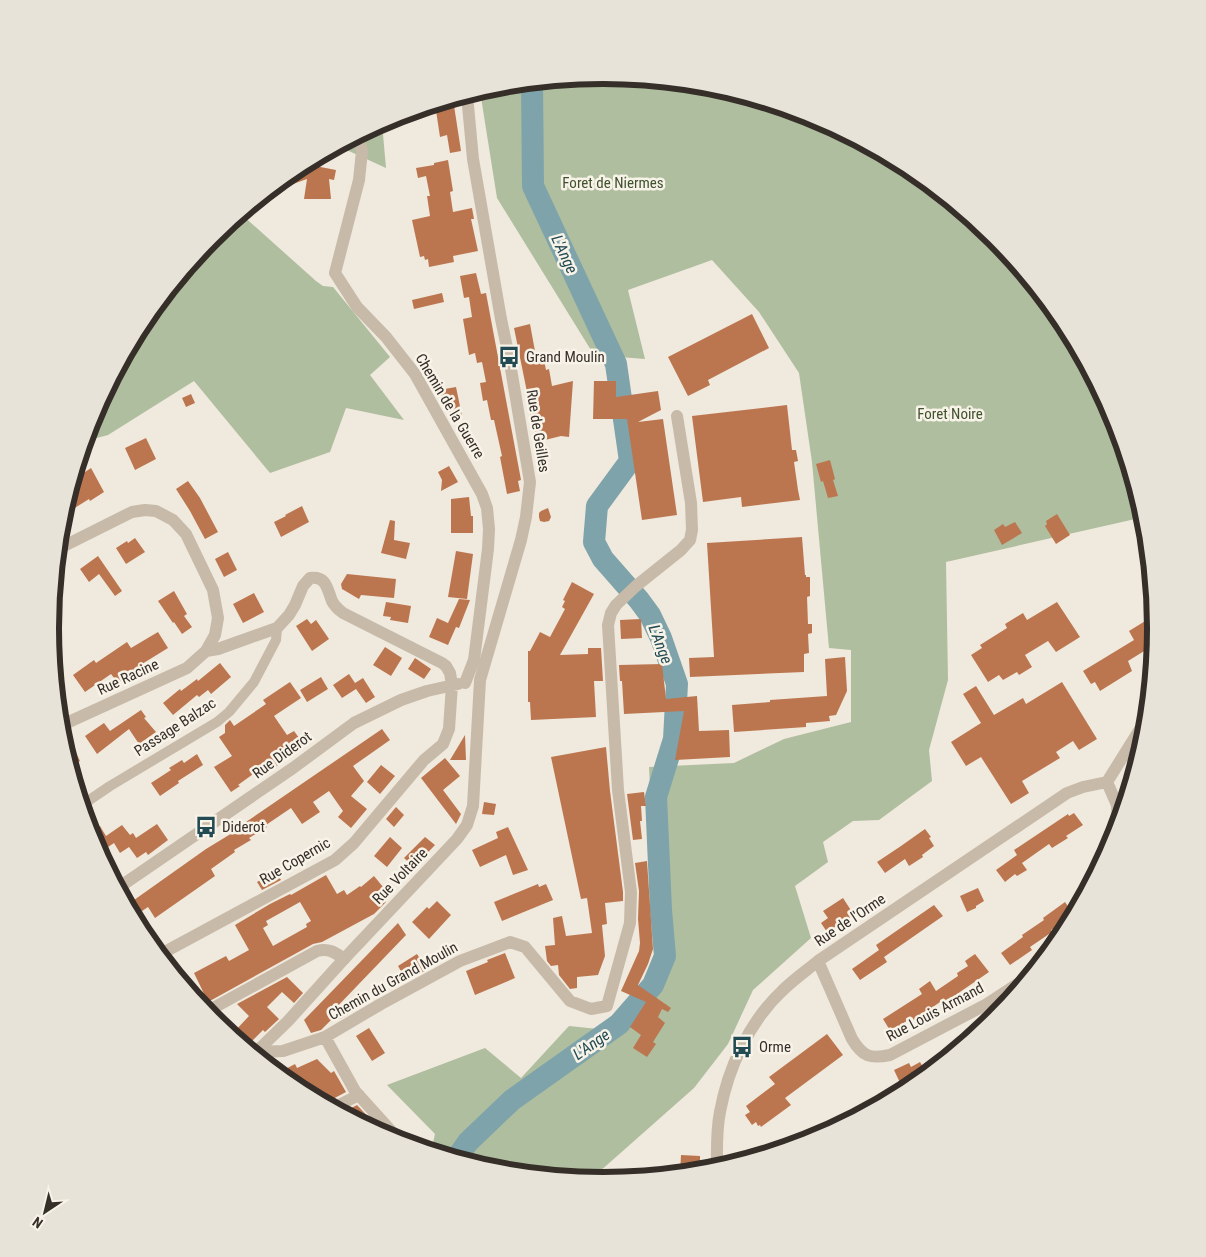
<svg xmlns="http://www.w3.org/2000/svg" width="1206" height="1257" viewBox="0 0 1206 1257" font-family="'Roboto Condensed',sans-serif">
<rect width="100%" height="100%" fill="#f0e9dd"/>
<path fill="#afbe9e" d="M603 76 711 86 815 118 910 169 994 238 1063 322 1114 417 1144 517 946 562 948 680 929 750 932 781 879 820 853 821 823 842 828 862 795 886 811 938 753 990 728 1044 694 1088 590 1180 495 1171 431 1152 435 1134 387 1085 485 1048 521 1078 569 1026 598 1029 643 991 658 949 649 767 734 763 784 739 851 722V650L829 648 812 462 799 373 759 312 712 260 628 290 645 359 594 355 497 198 480 91 495 86Z
M382 123 386 168 338 146Z
M241 214 316 281 323 286 333 287 390 357 370 375 404 420 346 408 330 452 270 473 194 381 108 435 85 441 92 417 143 321 212 237Z"/>
<g fill="none" stroke-linecap="round" stroke-linejoin="round">
<path stroke="#7ea3ab" stroke-width="22" d="M456 1159 468 1142 512 1100 619 1024 653 985 665 956 661 910 656 797 674 739 677 684 661 638 650 615 639 600 603 559 594 542 597 506 630 461 616 364 533 186 532 83"/>
</g>
<path fill="#bc764f" fill-rule="evenodd" d="M453 99 461 151 450 153 447 135 440 137 435 104Z
M448 160 453 191 450 192 453 212 472 208 474 219H471L478 251 453 256 454 262 429 267 428 259 425 260 424 256 420 257 412 220 430 216 427 196H430L426 176 418 178 416 168 434 165V163Z
M305 164 336 170 334 180 329 179 331 199H304L307 179 293 184 290 173Z
M476 273 481 294 486 293 521 480 518 481 520 491 507 494 500 457 502 456 494 420H491L487 400 483 401 480 383 486 382 482 362 477 363 475 353 469 355 463 319 472 317 469 297 464 298 460 276Z
M442 293 444 302 414 309 412 300Z
M752 314 769 348 708 380 710 385 688 396 668 357Z
M530 324 537 362 544 360 546 370 549 369 552 386 573 381 569 437 561 436 537 442 525 392H527L514 328Z
M594 381H616V397L658 391 661 410 638 422 663 419 677 515 642 520 627 419H593Z
M456 387 462 416 451 418 439 390Z
M191 394 195 403 186 407 182 398Z
M787 405 792 450H796L798 461 794 462 798 490 800 500 742 507 741 497 703 502 692 416Z
M146 438 156 459 135 470 125 448Z
M830 460 835 479 833 480 838 496 828 498 823 481 821 482 816 464Z
M449 466 458 482 441 491 442 480 438 472Z
M91 468 104 492 90 501 89 499 62 516 73 480Z
M188 481 200 498 218 532 205 539 190 511 176 489Z
M469 497 471 516H473V533H451V499Z
M302 506 309 522 281 537 274 522 286 516 285 515Z
M548 508 551 517 549 521 544 522 540 521 539 517V513L541 511Z
M1057 514 1070 535 1056 544 1045 526 1047 524 1046 521Z
M390 520 395 521 394 540 410 543 406 559 381 553Z
M1015 522 1022 533 1002 545 994 530 1003 524 1005 527Z
M802 537 805 575H806V577H810V596L807 597 808 624H812V633L808 634 809 653 804 654V672L690 677 689 658 714 657 707 543Z
M135 538 145 552 126 564 116 548 127 541 128 543Z
M456 551 473 554 467 599 448 597Z
M228 552 237 570 224 577 215 559Z
M98 556 122 591 115 596 99 574 89 582 80 569Z
M347 574 396 579 394 598 361 595 359 599 342 589 341 584Z
M572 582 594 594 560 655 588 654V648H601L603 681H594L596 717 531 720 530 702H528V651H530L540 632 550 637 565 609 562 607 565 601 563 600Z
M174 591 187 614 184 616 192 627 182 634 174 622 173 623 158 601Z
M254 593 264 612 243 623 233 604Z
M459 599 470 600 459 628 456 627 448 645 429 637 437 618 448 623Z
M386 602 411 606 408 623 390 620 391 617 383 616Z
M1057 602 1080 637 1056 652 1048 641 1025 655 1032 667 1019 675 1017 672 1003 680 999 675 988 682 971 655 982 648 980 645 1007 628 1005 624 1023 613 1027 620Z
M1155 615 1156 629 1154 645 1128 661 1132 671 1100 691 1095 682 1091 684 1083 671 1134 640 1129 631Z
M307 619 311 624 316 620 329 639 312 651 296 626Z
M641 619 642 638 621 639 620 620Z
M158 632 168 648 142 664 143 665 118 683 111 674 85 692 73 675 94 660 96 663 127 642 131 648Z
M385 647 402 658 391 676 373 665Z
M845 657 847 691 836 715 829 716 830 721 806 723V727L734 732 732 705 770 702V700L827 696 825 659Z
M415 658 431 669 424 679 408 669Z
M220 663 231 677 211 694 208 690 199 697 197 695 173 715 163 703 180 689 181 691 197 679 198 681Z
M662 664 666 699 697 696 699 731 729 730 730 757 675 760 684 711 624 714 622 681H620L619 665Z
M349 674 355 683 363 678 375 697 366 703 356 689 342 698 333 685Z
M321 677 328 689 307 702 300 690Z
M290 682 301 698 274 716 287 735 294 731 302 742 295 747 298 751 260 778 256 772 238 785 240 786 231 792 214 767 232 756 219 737 225 733V725L230 720 234 726 266 704 263 700Z
M1062 682 1097 739 1079 750 1073 741 1056 752 1060 758 1022 781 1029 793 1011 804 981 757 966 766 951 742 981 723 963 694 976 686 994 715 1023 698 1026 704Z
M141 710 146 717 144 718 156 732 139 744 129 729 97 754 85 736 104 723 110 731Z
M382 729 390 740 353 766 364 781 351 796 367 809 351 828 338 817 343 811 329 791 313 802 320 812 302 824 291 808 266 825 267 827 249 838 251 840 234 850 235 852 211 869 215 876 155 918 148 907 133 917 127 905 206 849 247 824 246 822Z
M66 732 80 761 70 766 61 736 60 734Z
M465 735 466 760H450Z
M606 747 610 791 623 892V901L605 903 607 924 602 925 605 956 598 975 577 977V988L570 989 559 975 558 965 551 966 547 961 545 946 555 945 553 918 562 916 566 936 592 933 587 898 581 899 551 757Z
M197 754 203 765 178 781 179 783 160 796 151 783 171 770 169 768 182 760 184 763Z
M445 758 460 776 443 790 461 814 456 824 421 778Z
M381 765 395 776 380 794 367 782Z
M644 792 646 806H641L642 821H640L642 839 633 840 627 794Z
M484 802 496 804 494 815 482 814Z
M396 807 404 815 394 827 386 819Z
M1074 813 1083 825 1066 836 1068 838 1052 848 1049 844 1022 863 1027 870 1017 876 1015 874 1005 882 996 870 1017 855 1014 850 1068 814 1069 816Z
M157 824 168 840 148 855 146 852 137 858 129 847 120 853 114 843 99 853 92 840 90 833 100 826 106 836 122 825 130 835 133 833 136 838Z
M508 827 528 870 513 875 506 855 480 867 472 850 498 838 496 832Z
M925 829 931 837 929 838 934 846 922 855 923 857 909 866 905 859 885 873 877 862 901 846Z
M390 837 402 848 387 867 374 856Z
M425 837 435 845 414 867 404 858Z
M647 861 653 949 648 964 638 985 671 1008 668 1012 662 1009 658 1017 665 1023 653 1042 656 1044 647 1057 633 1048 641 1035 630 1027 646 1002 621 991 639 951 640 943 638 919 639 891 635 863Z
M276 871 281 880 262 890 257 882Z
M326 875 337 894 344 890 347 895 360 886 361 887 374 876 388 893 383 897 386 902 374 914 322 942 313 944 208 1002 194 973 226 956 229 961 249 950 235 925 270 904 290 894 291 895ZM300 902 311 921 306 924 307 927 273 946 263 928 268 925 266 921Z
M538 884 539 887 546 884 553 900 502 921 494 902Z
M978 888 984 901 976 906V908L967 912 960 896Z
M843 898 854 915 827 932 821 923 828 918 823 911Z
M437 901 451 915 429 939 412 922 427 907 429 909Z
M1065 902 1074 915 1051 930 1052 932 1030 947 1032 950 1010 965 1001 953 1023 937 1022 935 1044 920 1043 918Z
M934 905 943 916 884 957 887 962 860 980 852 969 879 950 876 945Z
M398 923 406 935 332 1012 335 1016 321 1030 311 1033 304 1020Z
M157 936 161 944 154 949 148 941Z
M505 953 515 978 475 995 466 971 488 962 487 960Z
M417 954 427 970 406 980 398 966Z
M975 954 989 972 944 1003 943 1000 914 1020 912 1017 891 1032 883 1019 922 994 919 989 930 981 936 991 958 976 957 973 968 966 965 961Z
M287 977 303 993 294 1003 282 992 267 1007 279 1019 265 1032 263 1030 248 1045 234 1032 249 1016 237 1004Z
M360 997 365 1004 340 1019 335 1011Z
M369 1028 385 1053 372 1061 356 1036Z
M827 1034 843 1055 785 1098 791 1105 761 1127 760 1125 758 1126 756 1122 752 1125 745 1115 750 1112 746 1106 775 1084 769 1077Z
M317 1059 331 1073 334 1071 346 1092 329 1101 326 1104 296 1088 283 1078 280 1072 295 1064 297 1068Z
M920 1062 927 1074 906 1091 903 1086 902 1087 894 1070 909 1063 911 1067Z
M357 1105 372 1121 364 1125 342 1113Z
M681 1155 700 1156V1169H698V1172L680 1174Z"/>
<g fill="none" stroke-linecap="round" stroke-linejoin="round">
<path stroke="#c7baa9" stroke-width="10" d="M82 805 110 786 217 722 229 712 254 682 276 640 277 628"/>
<path stroke="#c7baa9" stroke-width="12" d="M358 135 362 151 359 180 335 273 357 307 386 337 415 374 482 494 487 508 489 529 488 549 474 660 465 683
M58 549 132 512 145 510 156 511 173 520 186 534 213 590 218 618 215 635 206 651 187 668 60 726
M1107 782 1147 718
M1107 782 1117 805 1118 826
M118 888 293 768 354 723 401 700 427 691 458 684
M159 955 335 860 354 843 424 760 443 744 449 729 452 685 450 673 446 666 442 663 343 613C339 610 335 607 332 601 327 589 327 576 310 578L303 586 295 605 289 615 277 628 218 649 206 651
M818 961 852 1039C863 1057 870 1059 890 1055L987 1004 1031 975
M206 1012 317 951C328 948 335 952 344 959
M325 1037 355 1091 402 1143
M256 1052 283 1051 325 1037 381 1004 460 961 510 942 525 947 570 1001 591 1009 607 1006 630 923 631 892 618 790 608 625 611 613 616 605 636 586 681 550 690 540 692 530 691 503 677 416
M333 1108 359 1095
M717 1169C717 1150 716 1131 720 1112 728 1068 749 1022 782 991 793 980 806 971 818 961L1067 793 1083 787 1107 782"/>
<path stroke="#c7baa9" stroke-width="12" d="M254 1054 288 1021 344 959 457 839 467 825 473 806 480 680 521 540 526 517 530 482 509 357 501 319 473 159 467 95"/>
</g>
<defs>
<g id="bus-bare" transform="scale(1.725)"><path d="M-5-6H5V4H4V6H2V4H-2V6H-4V4H-5ZM-3.5-4V0h7V-4ZM-3.5 1.2v1.5H-2V1.2ZM2 1.2v1.5H3.5V1.2Z" fill="#224a53" stroke="#f8f3e8" stroke-width="2.5" paint-order="stroke"/></g>
</defs>
<g fill-rule="evenodd">
<use href="#bus-bare" x="509" y="357"/>
<use href="#bus-bare" x="206" y="827"/>
<use href="#bus-bare" x="742" y="1047"/>
</g>
<g text-anchor="middle" stroke-width="5" stroke-linejoin="round" paint-order="stroke">
<g font-size="15" fill="#40512e" stroke="#f8f3e8">
<text x="613" y="188">Foret de Niermes</text>
<text x="950" y="419">Foret Noire</text>
</g>
<g font-size="15" fill="#352e29" stroke="#f8f3e8" text-anchor="start">
<text x="526" y="362">Grand Moulin</text>
<text x="222" y="832">Diderot</text>
<text x="759" y="1052">Orme</text>
</g>
<g font-size="15" fill="#352e29" stroke="#f8f3e8">
<text transform="translate(450 406) rotate(59)" y="5">Chemin de la Guerre</text>
<text transform="translate(538 431) rotate(81)" y="5">Rue de Geilles</text>
<text transform="translate(128 677) rotate(-25)" y="5">Rue Racine</text>
<text transform="translate(175 727) rotate(-33)" y="5">Passage Balzac</text>
<text transform="translate(282 755) rotate(-36)" y="5">Rue Diderot</text>
<text transform="translate(295 861) rotate(-30)" y="5">Rue Copernic</text>
<text transform="translate(400 876) rotate(-46)" y="5">Rue Voltaire</text>
<text transform="translate(850 920) rotate(-34)" y="5">Rue de l'Orme</text>
<text transform="translate(393 981) rotate(-29)" y="5">Chemin du Grand Moulin</text>
<text transform="translate(935 1012) rotate(-28)" y="5">Rue Louis Armand</text>
</g>
<g font-size="16" font-style="italic" fill="#224a53" stroke="#f8f3e8">
<text transform="translate(565 254) rotate(65)" y="6">L'Ange</text>
<text transform="translate(661 644) rotate(69)" y="6">L'Ange</text>
<text transform="translate(591 1044) rotate(-35)" y="6">L'Ange</text>
</g>
</g>
<path d="M0 0H1206V1257H0ZM59 628a544 544 0 1 1 1088 0a544 544 0 1 1-1088 0Z" fill="#e8e3d9" fill-rule="evenodd"/>
<path fill="none" stroke="#352e29" stroke-width="6" d="M59 628a544 544 0 1 1 1088 0a544 544 0 1 1-1088 0Z"/>
<g transform="translate(45 1212) rotate(215)" stroke="#f8f3e8" stroke-width="4" paint-order="stroke">
<path d="M0-4L9 19L0 12L-9 19Z" fill="#352e29"/>
<text y="-8" font-size="14" font-weight="bold" text-anchor="middle" fill="#352e29">N</text>
</g>
</svg>
